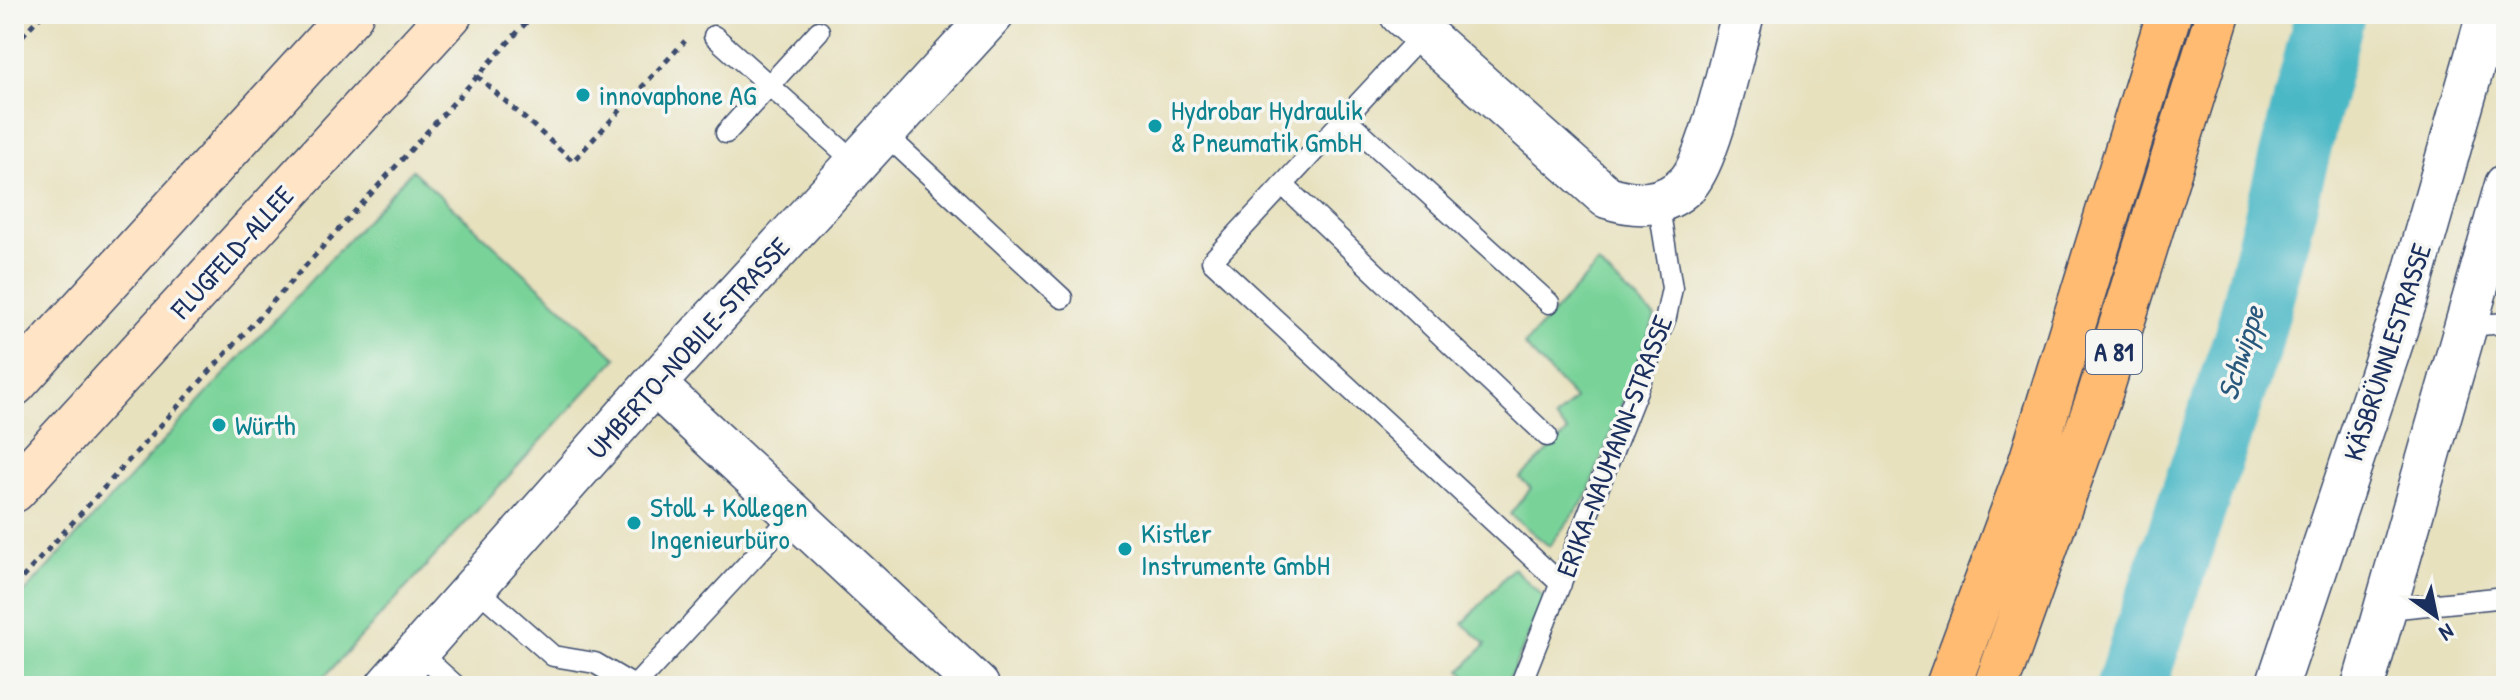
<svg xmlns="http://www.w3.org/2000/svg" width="2520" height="700" viewBox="0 0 2520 700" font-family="'Patrick Hand',sans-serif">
<rect width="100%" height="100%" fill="#f6f6f2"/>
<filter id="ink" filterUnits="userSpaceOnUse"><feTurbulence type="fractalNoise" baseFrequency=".0125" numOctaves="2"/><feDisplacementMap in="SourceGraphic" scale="16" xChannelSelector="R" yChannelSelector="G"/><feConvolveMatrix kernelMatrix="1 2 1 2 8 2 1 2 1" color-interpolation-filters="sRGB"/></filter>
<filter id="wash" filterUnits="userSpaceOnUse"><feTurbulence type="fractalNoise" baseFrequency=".006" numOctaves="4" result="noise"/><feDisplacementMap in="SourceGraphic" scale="32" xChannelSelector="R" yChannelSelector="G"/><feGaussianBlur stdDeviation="1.8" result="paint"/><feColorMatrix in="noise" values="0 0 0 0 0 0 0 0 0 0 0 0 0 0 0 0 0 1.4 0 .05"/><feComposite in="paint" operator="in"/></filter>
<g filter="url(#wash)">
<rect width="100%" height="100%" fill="#e7e1be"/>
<path fill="#79d399" stroke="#4a817c" stroke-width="2" d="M412 170 617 358 316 686H14V604Z
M1598 264 1655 317 1586 498 1549 546 1510 514 1531 488 1520 478 1568 432 1555 419 1575 399 1524 345Z
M1513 568 1545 598 1506 686H1476L1461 671 1486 644 1463 624Z"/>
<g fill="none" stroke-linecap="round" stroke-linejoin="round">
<path stroke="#4bb8c6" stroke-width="70" d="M2131 686 2248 340 2330 14"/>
</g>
</g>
<g filter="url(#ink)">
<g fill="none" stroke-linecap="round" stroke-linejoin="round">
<g stroke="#3a4a6c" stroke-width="23">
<path id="lane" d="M1423 34 1212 261 1561 584
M714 36 856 163
M1345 118 1549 303
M726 133 819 31
M884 133 1062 298
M1283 185 1547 436
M2467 326 2506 323
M475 587 553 656 595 663 634 686
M2388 609 2506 597
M417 651 456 686
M635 686 793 515
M1520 686 1666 317 1672 288 1658 201"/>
</g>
<g stroke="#3a4a6c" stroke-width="45">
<path id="street" d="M1401 14 1607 197C1635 206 1663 208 1687 184 1711 158 1732 52 1743 14
M654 384 978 686
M387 686 654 384 993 14
M2277 686 2408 294 2488 14
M2363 686 2506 185"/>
</g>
<g stroke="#3a4a6c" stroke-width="47">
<path id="secondary" d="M14 384 351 14
M14 490 450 14"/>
</g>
<g stroke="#3a4a6c" stroke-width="47">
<path id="highway" d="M1948 686 2030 465 2169 14
M1996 686 2098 400 2218 14"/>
</g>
<path stroke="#3a4a6c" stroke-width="5" stroke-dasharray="6 6" stroke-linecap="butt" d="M14 45 42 14
M477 76 573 161 685 41
M14 587 534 14"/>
<use href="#lane" stroke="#fff" stroke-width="20"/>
<use href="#street" stroke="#fff" stroke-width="42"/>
<use href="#secondary" stroke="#ffe4c6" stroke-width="44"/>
<use href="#highway" stroke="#ffbb71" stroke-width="44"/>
</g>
</g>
<g fill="#0f9aa8" stroke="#f6f6f2" stroke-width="3">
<circle cx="583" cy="95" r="8"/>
<circle cx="1155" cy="126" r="8"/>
<circle cx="219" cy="425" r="8"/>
<circle cx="634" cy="523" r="8"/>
<circle cx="1125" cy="549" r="8"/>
</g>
<g text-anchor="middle" stroke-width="7" stroke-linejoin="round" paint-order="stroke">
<rect fill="#f6f6f2" stroke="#5d6b8a" stroke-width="2" x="2086" y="330" width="56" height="44" rx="6"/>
<g font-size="26" font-weight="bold" fill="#1b2f5e">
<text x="2114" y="361">A 81</text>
</g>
<g font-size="28" fill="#0d838f" stroke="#f6f6f2" text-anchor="start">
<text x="599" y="105">innovaphone AG</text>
<text x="1171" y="120">Hydrobar Hydraulik<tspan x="1171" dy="32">&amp; Pneumatik GmbH</tspan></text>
<text x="235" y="435">Würth</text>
<text x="650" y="517">Stoll + Kollegen<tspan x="650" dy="32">Ingenieurbüro</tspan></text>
<text x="1141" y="543">Kistler<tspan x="1141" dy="32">Instrumente GmbH</tspan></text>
</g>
<g font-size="28" fill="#1b2f5e" stroke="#f6f6f2">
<text transform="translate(232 252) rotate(-48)" y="10">FLUGFELD-ALLEE</text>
<text transform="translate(688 348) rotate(-48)" y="10">UMBERTO-NOBILE-STRASSE</text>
<text transform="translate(2387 352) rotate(-72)" y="10">KÄSBRÜNNLESTRASSE</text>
<text transform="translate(1614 446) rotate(-69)" y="10">ERIKA-NAUMANN-STRASSE</text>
</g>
<g font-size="30" font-style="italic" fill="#29587d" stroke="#f6f6f2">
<text transform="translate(2241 353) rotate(-73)" y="10">Schwippe</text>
</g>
</g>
<rect width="2520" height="700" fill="none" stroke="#f6f6f2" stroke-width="48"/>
<g transform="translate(2436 616) rotate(147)" stroke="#f6f6f2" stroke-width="6" paint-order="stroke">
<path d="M0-6L14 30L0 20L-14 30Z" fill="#1b2f5e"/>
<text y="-12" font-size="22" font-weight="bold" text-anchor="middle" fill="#1b2f5e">N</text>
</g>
</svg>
